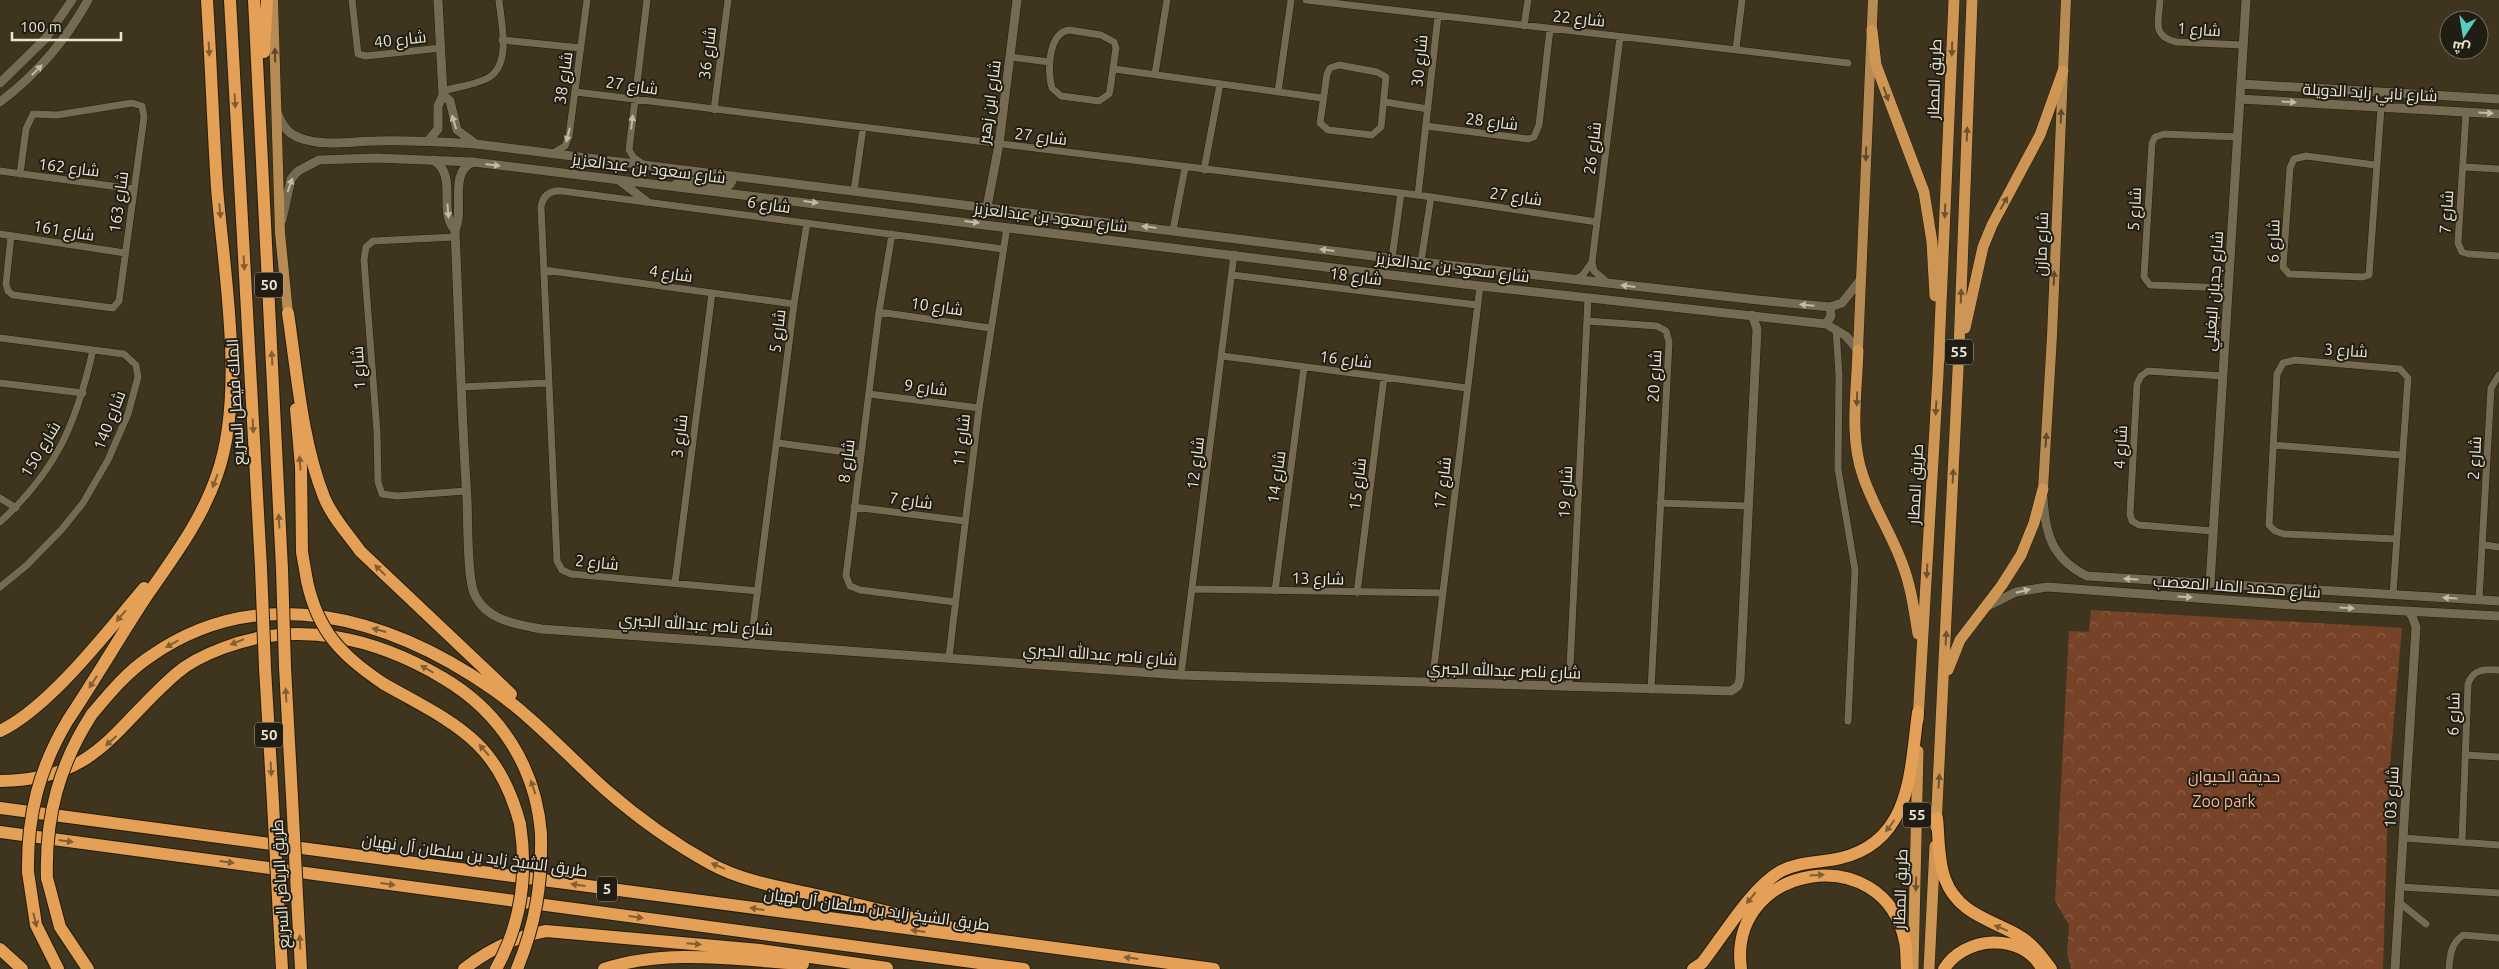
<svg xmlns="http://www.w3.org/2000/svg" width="2499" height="969" viewBox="0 0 2499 969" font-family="Ubuntu,Cairo,sans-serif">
<defs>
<pattern id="park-crowns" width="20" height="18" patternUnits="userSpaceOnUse" patternTransform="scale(1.25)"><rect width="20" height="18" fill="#764328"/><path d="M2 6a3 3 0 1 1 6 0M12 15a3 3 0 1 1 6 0" fill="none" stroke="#8a5e46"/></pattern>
</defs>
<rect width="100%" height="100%" fill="#3f351e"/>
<path fill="url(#park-crowns)" d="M2091 610 2402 628 2389 775 2383 969H2071L2067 953 2069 925 2055 901 2069 631 2089 632Z"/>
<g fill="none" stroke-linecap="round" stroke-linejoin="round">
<g stroke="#251c06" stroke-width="8">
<path id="minor" d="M352 0 358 54 366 56 441 48
M1306 0 1848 63
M2160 0C2159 21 2151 36 2176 42L2243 45
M1524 26 1528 0
M1069 30 1101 35 1114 42 1116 48 1110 90 1109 94 1099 101 1061 96 1052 88C1047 72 1048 33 1069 30Z
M502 40 581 48
M1736 49 1742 0
M1010 57 1050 62
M1339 65 1377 72 1386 77 1381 127 1372 135 1328 130 1320 123 1327 74 1330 68Z
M1114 69 1322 98
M1155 74 1167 0
M443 91C457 87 475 85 488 78 512 65 501 22 499 0
M576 92 1418 195 1597 222
M1278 92 1291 0
M1385 102 1428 109
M714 110 728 0
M2466 112 2458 243 2462 252 2469 254 2499 256
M1426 126 1528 139 1534 137 1539 125 1550 29
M553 153 565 146 569 136 587 0
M643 164 634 158 629 150 647 0
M2375 165 2306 156 2294 159 2290 168 2283 267 2289 274 2363 277 2369 275 2381 108
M2464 167 2499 169
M1204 170 1220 84
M0 171 134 189
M854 191 863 128
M1418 195 1438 16
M1173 230 1185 168
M0 234 125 253
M892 234 879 312 846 576 850 586 860 590 955 602
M11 236 6 284 8 291 13 295 113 308 119 301 144 117 142 106 132 103 57 115 33 114 26 129 20 174
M455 237 373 241 366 247 364 260 377 432 378 482 382 494 397 496 466 491
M1392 258 1401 193
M1421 262 1431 197
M544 270 794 304
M1232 275 1477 305
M1575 279 1582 276 1592 262
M1608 283 1594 271 1592 262 1620 37
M2228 288 2150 285 2144 277 2152 143 2155 137 2164 134 2238 137
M879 312 990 328
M1587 321 1657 326 1666 331 1669 342 1651 690
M1836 329 1839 375 1838 469 1855 570 1848 721
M0 338 124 354 136 365 138 377 128 414 108 460 83 503 62 529 27 565 0 587
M1222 356 1467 388
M0 383 83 393
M461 387 548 383
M869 394 979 408
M778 443 861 454
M2273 445 2401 455
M0 498 16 508
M1660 503 1747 506
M854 507 965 521
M0 522C57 470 76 424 93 350
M2213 531 2139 525 2132 521 2130 514 2137 384 2141 376 2148 371 2223 376
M2484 545 2499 547
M675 583 712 293
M1192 589 1443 593
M758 591 571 574 562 570 557 561 541 207C543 195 550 190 562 191L1003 249
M1275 591 1304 367
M1357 593 1384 377
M2393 594 2408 378 2400 369 2295 360 2283 363 2277 374 2269 525 2275 531 2284 534 2396 539
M2479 600 2491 388 2499 375
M751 642 794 304 807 223
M949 657 979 408 1007 227
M1181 675 1234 254
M1432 683 1480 286
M1569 687 1588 298
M2465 755 2499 757
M2404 838 2499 845
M2462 841 2468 684C2473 669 2484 669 2499 670
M2401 887 2499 893
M2400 903 2426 924
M2449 969C2450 954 2451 944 2463 935L2499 938"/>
</g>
<g stroke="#251c06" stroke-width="10">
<path id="tertiary" d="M0 83 46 38 72 0
M2241 84 2499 99
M443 95 450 101 457 130 476 144
M2240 99 2499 114
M0 102C37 74 66 40 88 0
M428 141 438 129V106L443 95 438 0
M433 160C459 175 437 211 455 230
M473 162C448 172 465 211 455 230 459 320 461 410 467 499 468 522 467 570 473 590 483 620 515 624 541 629L1181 675 1731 691 1738 686 1740 679 1757 329 1752 315
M987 207 999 144 1017 0
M2043 497C2045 534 2052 559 2087 576L2499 601
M2210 584 2246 0
M1988 606 2016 592 2047 587 2293 605 2499 616
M2395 969 2416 627 2412 616 2408 611"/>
</g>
<g stroke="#251c06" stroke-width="10">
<path id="secondary" d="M278 114C282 126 288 134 300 138 323 147 353 141 376 141 410 140 443 142 476 144L1421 262 1758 300 1830 307 1842 303 1861 279
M620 181 646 201
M676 184 692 181 728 186 731 183 734 176
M282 220 291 179 298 171 319 160 376 158 473 162 1480 286 1826 324 1846 336 1858 350
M1826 324 1831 316 1830 307"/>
</g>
<g stroke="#251c06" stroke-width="11">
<path id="primary" d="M273 0 280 233 288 313
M1858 350 1873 0
M2043 489 2052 336 2066 0"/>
</g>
<g stroke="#251c06" stroke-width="12">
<path id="trunk" d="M1872 30 1876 65 1882 81 1924 192 1932 242 1935 296
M1965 328 1983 247 1992 225 2040 135 2063 71
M1858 350C1857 390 1849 437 1863 476 1873 506 1891 533 1902 563 1911 586 1914 610 1918 634
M1948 670 1960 640 2002 585 2021 555 2034 523 2043 489
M1918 720 1938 375 1954 0
M1936 827 1959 349 1972 0
M1913 969 1918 751
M1929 969 1935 846"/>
</g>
<g stroke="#251c06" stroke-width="14">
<path id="motorway" d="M230 0 261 568
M254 0 282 569
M264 52 267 0
M288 313C297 373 302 442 324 497 332 517 348 534 360 551L511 694
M296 409 301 467 302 552 307 581
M285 667 292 797
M265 668 273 803
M384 684C455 724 498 740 520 824
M92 714C109 694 126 673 148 658 260 578 391 618 494 690 535 719 569 757 606 790 638 818 673 843 711 864 744 882 785 888 821 896 868 907 914 918 961 930
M68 720C94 681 118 640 144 600 172 559 201 522 217 475 246 393 224 274 217 188 213 125 211 63 207 0
M0 731C49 708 109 630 144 588
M0 781C98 780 113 728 177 673 191 661 207 654 223 648 298 619 376 638 443 678 501 712 536 768 541 834
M0 808 1214 969
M1937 818C1939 838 1938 861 1945 879 1957 912 1988 919 2016 934 2031 942 2041 955 2051 969
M0 832 1024 969
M28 872 36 925 58 969
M47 878 60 927 88 969
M298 914 301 969
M279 917 282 969
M0 949 22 969
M464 969C489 949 514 937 546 931L760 950 887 968
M604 969C667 948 738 960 803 964
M1693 969 1702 963C1724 935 1751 888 1781 871 1800 861 1821 863 1841 858 1912 841 1910 770 1918 712
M1741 969C1727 863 1885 838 1905 942 1907 951 1906 960 1907 969
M1944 969C1964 936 2021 932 2041 967"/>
</g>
<use href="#minor" stroke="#756b52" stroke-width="7"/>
<use href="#tertiary" stroke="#756b52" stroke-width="9"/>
<use href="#secondary" stroke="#756b52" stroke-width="9"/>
<use href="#primary" stroke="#b78b54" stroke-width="10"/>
<use href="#trunk" stroke="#cd9655" stroke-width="11"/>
<use href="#motorway" stroke="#e3a056" stroke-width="12"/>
<g stroke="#251c06" stroke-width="14" stroke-linecap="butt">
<path id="motorway-bridge" d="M261 568 265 668
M282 569 285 667
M307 581C318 632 342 656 384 684
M292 797 298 914
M273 803 279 917
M28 872C27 816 39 768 68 720
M47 878C45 817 59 765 92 714
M496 969C521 924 528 875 520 824
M517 969C536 923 542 884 541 834"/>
</g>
<use href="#motorway-bridge" stroke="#e3a056" stroke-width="12"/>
</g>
<defs><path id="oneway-solid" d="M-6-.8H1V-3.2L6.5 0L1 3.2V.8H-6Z" transform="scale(1.25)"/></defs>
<g fill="#825e34">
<use href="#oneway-solid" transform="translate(209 49) rotate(87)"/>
<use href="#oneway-solid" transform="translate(235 101) rotate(87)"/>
<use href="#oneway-solid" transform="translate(220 211) rotate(85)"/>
<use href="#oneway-solid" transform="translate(244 263) rotate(87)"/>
<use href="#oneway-solid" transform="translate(272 358) rotate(-93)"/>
<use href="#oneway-solid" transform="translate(253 426) rotate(87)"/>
<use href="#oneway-solid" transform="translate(300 463) rotate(-94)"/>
<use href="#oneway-solid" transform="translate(215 481) rotate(111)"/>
<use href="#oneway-solid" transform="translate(279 521) rotate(-93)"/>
<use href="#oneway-solid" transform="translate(380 570) rotate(-136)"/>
<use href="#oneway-solid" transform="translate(121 616) rotate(131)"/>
<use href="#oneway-solid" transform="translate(379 630) rotate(-165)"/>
<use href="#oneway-solid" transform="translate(237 642) rotate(158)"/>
<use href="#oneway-solid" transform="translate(172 644) rotate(150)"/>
<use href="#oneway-solid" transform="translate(427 669) rotate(-150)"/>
<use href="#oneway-solid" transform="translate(93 682) rotate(123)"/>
<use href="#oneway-solid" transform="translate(286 695) rotate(-93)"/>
<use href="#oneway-solid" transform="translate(111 741) rotate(138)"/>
<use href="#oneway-solid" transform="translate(484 750) rotate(-131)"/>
<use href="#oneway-solid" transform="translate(271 769) rotate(87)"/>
<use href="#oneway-solid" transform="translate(533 787) rotate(-108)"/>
<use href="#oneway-solid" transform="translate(1890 826) rotate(127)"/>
<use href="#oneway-solid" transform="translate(66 841) rotate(8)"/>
<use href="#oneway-solid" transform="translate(227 862) rotate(8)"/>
<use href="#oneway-solid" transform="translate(718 866) rotate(-157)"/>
<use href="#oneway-solid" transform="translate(1817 875) rotate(-4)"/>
<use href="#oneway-solid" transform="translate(388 884) rotate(8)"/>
<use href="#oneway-solid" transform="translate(578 885) rotate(-172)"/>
<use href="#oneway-solid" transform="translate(1751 898) rotate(129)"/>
<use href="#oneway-solid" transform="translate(757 909) rotate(-172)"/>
<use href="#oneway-solid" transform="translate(636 917) rotate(8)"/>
<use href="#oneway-solid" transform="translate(35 920) rotate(77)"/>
<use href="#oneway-solid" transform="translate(2001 928) rotate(-158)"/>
<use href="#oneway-solid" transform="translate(918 931) rotate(-172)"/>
<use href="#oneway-solid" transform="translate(300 942) rotate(-93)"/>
<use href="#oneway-solid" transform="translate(694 944) rotate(5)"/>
<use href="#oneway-solid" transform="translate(1131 958) rotate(-173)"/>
</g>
<g fill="#6f5331">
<use href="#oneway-solid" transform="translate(1952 49) rotate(92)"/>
<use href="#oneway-solid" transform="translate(1886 94) rotate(71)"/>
<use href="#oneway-solid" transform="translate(1967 134) rotate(-88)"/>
<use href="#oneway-solid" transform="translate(2004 203) rotate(-61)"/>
<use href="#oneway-solid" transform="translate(1945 211) rotate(92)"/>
<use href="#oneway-solid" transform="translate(1961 296) rotate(-88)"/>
<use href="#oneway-solid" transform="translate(1857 399) rotate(92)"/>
<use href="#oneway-solid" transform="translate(1936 408) rotate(93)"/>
<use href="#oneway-solid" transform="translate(1953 476) rotate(-87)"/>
<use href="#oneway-solid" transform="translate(1927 571) rotate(93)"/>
<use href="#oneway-solid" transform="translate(1946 638) rotate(-87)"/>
<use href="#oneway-solid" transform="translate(1939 781) rotate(-86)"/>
<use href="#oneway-solid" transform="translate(1916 884) rotate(92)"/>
</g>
<g fill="#5e492d">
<use href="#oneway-solid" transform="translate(275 55) rotate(-92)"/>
<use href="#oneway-solid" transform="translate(2061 116) rotate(-88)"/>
<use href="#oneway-solid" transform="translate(1866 154) rotate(92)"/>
<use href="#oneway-solid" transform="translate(2054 278) rotate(-88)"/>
<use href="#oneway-solid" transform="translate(2046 440) rotate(-86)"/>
</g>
<g fill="#c1baa8">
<use href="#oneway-solid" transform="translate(37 70) rotate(-45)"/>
<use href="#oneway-solid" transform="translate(2289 102) rotate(4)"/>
<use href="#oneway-solid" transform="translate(2486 113) rotate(3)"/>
<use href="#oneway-solid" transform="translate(454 122) rotate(-107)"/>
<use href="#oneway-solid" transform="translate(632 122) rotate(-83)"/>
<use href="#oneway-solid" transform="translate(568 135) rotate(104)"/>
<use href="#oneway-solid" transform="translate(493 165) rotate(7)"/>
<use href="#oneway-solid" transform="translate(290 185) rotate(-71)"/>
<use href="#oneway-solid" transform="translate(811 202) rotate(7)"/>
<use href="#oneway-solid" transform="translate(448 211) rotate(85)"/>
<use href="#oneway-solid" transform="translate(972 222) rotate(7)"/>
<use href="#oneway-solid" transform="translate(1149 227) rotate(-173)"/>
<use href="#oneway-solid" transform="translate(1327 250) rotate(-173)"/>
<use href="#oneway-solid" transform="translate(1628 286) rotate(-173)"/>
<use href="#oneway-solid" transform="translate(1807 305) rotate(-175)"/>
<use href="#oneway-solid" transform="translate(2131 579) rotate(-177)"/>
<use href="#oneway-solid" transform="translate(2023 591) rotate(-14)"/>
<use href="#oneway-solid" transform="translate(2185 597) rotate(4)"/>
<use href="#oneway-solid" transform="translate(2450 598) rotate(-176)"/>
<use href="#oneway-solid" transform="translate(2347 608) rotate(3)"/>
</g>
<g text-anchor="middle" stroke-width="4" stroke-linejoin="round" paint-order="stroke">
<g fill="#221d13" stroke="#aea89c" stroke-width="1">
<rect x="255" y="272.5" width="28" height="25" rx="4"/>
<rect x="1945" y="339.5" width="28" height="25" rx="4"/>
<rect x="255" y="722.5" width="28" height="25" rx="4"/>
<rect x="1903" y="802.5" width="28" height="25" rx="4"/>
<rect x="597" y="876.5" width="20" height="25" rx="4"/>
</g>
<g font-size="15" font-weight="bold" fill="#eae4d6">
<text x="269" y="290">50</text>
<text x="1959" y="357">55</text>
<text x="269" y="740">50</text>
<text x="1917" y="820">55</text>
<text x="607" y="894">5</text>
</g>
<g font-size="16" fill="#eae4d6" stroke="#221d13">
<text transform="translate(1579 18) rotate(6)" y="6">شارع 22</text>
<text transform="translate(2199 29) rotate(4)" y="6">شارع 1</text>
<text transform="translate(400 39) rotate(-6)" y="6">شارع 40</text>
<text transform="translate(707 53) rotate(-83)" y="6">شارع 36</text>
<text transform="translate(1419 61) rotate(-84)" y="6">شارع 30</text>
<text transform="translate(563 78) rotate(-82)" y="6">شارع 38</text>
<text transform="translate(1934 79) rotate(-88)" y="6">طريق المطار</text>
<text transform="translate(632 85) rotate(8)" y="6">شارع 27</text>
<text transform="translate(2370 92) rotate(3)" y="6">شارع نابي زايد الدويلة</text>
<text transform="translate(989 102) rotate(-82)" y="6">شارع ابن زهير</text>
<text transform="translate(1492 121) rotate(7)" y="6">شارع 28</text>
<text transform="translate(1041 136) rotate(7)" y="6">شارع 27</text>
<text transform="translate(1592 148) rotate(-83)" y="6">شارع 26</text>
<text transform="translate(69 167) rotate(7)" y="6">شارع 162</text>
<text transform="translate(649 168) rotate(7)" y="6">شارع سعود بن عبدالعزيز</text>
<text transform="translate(1516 196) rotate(8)" y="6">شارع 27</text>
<text transform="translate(118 202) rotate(-82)" y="6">شارع 163</text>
<text transform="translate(769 204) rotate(8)" y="6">شارع 6</text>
<text transform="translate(2134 209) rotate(-87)" y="6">شارع 5</text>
<text transform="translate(2446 212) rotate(-86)" y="6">شارع 7</text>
<text transform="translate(1051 217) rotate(7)" y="6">شارع سعود بن عبدالعزيز</text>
<text transform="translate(64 230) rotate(9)" y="6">شارع 161</text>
<text transform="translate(2273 241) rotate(-89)" y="6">شارع 6</text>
<text transform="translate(2041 244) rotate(-88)" y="6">شارع مازن</text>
<text transform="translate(1453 267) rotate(7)" y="6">شارع سعود بن عبدالعزيز</text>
<text transform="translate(671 273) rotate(8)" y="6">شارع 4</text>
<text transform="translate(1356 276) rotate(7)" y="6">شارع 18</text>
<text transform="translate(2213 291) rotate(-86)" y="6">شارع جديان البغيلي</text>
<text transform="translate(937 306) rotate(8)" y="6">شارع 10</text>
<text transform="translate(777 331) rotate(-83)" y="6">شارع 5</text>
<text transform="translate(2346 350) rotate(4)" y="6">شارع 3</text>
<text transform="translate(1346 359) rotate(7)" y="6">شارع 16</text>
<text transform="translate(358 368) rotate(-94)" y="6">شارع 1</text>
<text transform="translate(1654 376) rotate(-87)" y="6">شارع 20</text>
<text transform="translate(926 387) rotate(7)" y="6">شارع 9</text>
<text transform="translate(235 402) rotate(-93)" y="6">الملك فيصل السريع</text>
<text transform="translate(109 420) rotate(-69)" y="6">شارع 140</text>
<text transform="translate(679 436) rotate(-83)" y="6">شارع 3</text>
<text transform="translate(961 440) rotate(-83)" y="6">شارع 11</text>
<text transform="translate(2120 447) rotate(-87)" y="6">شارع 4</text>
<text transform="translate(40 449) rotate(-59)" y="6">شارع 150</text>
<text transform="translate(2474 458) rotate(-87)" y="6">شارع 2</text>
<text transform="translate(846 461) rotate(-83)" y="6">شارع 8</text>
<text transform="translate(1195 463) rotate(-83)" y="6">شارع 12</text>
<text transform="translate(1276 477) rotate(-82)" y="6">شارع 14</text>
<text transform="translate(1442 483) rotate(-83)" y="6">شارع 17</text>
<text transform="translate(1357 484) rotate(-83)" y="6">شارع 15</text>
<text transform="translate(1915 484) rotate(-87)" y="6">طريق المطار</text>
<text transform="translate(1565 492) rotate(-87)" y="6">شارع 19</text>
<text transform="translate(911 500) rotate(8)" y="6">شارع 7</text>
<text transform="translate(597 562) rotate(6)" y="6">شارع 2</text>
<text transform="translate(1318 578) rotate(1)" y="6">شارع 13</text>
<text transform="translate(2237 586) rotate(4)" y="6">شارع محمد الملا المعصب</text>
<text transform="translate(696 624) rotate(4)" y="6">شارع ناصر عبدالله الجبري</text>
<text transform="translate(1100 654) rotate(4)" y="6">شارع ناصر عبدالله الجبري</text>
<text transform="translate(1504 670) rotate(2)" y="6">شارع ناصر عبدالله الجبري</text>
<text transform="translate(2453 714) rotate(-88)" y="6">شارع 6</text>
<text transform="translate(2391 797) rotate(-87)" y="6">شارع 103</text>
<text transform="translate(475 855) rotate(8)" y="6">طريق الشيخ زايد بن سلطان آل نهيان</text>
<text transform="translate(280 884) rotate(-93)" y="6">طريق الرياض السريع</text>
<text transform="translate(1900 889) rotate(-88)" y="6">طريق المطار</text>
<text transform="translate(877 909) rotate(8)" y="6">طريق الشيخ زايد بن سلطان آل نهيان</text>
</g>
<g font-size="16" fill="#f5b99c" stroke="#221d13">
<text x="2234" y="782">حديقة الحيوان</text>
<text x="2224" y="807">Zoo park</text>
</g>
</g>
<g transform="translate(2464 35) rotate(192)"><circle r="24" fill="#221d13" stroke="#726d61"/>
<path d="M0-4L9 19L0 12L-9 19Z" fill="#56cec3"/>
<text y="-8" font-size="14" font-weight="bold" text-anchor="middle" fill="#eae4d6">ش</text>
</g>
<path d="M12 32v8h109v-8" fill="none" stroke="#eae4d6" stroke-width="2.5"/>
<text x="20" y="32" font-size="15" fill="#eae4d6" stroke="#221d13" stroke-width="4" paint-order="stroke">100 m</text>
</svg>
